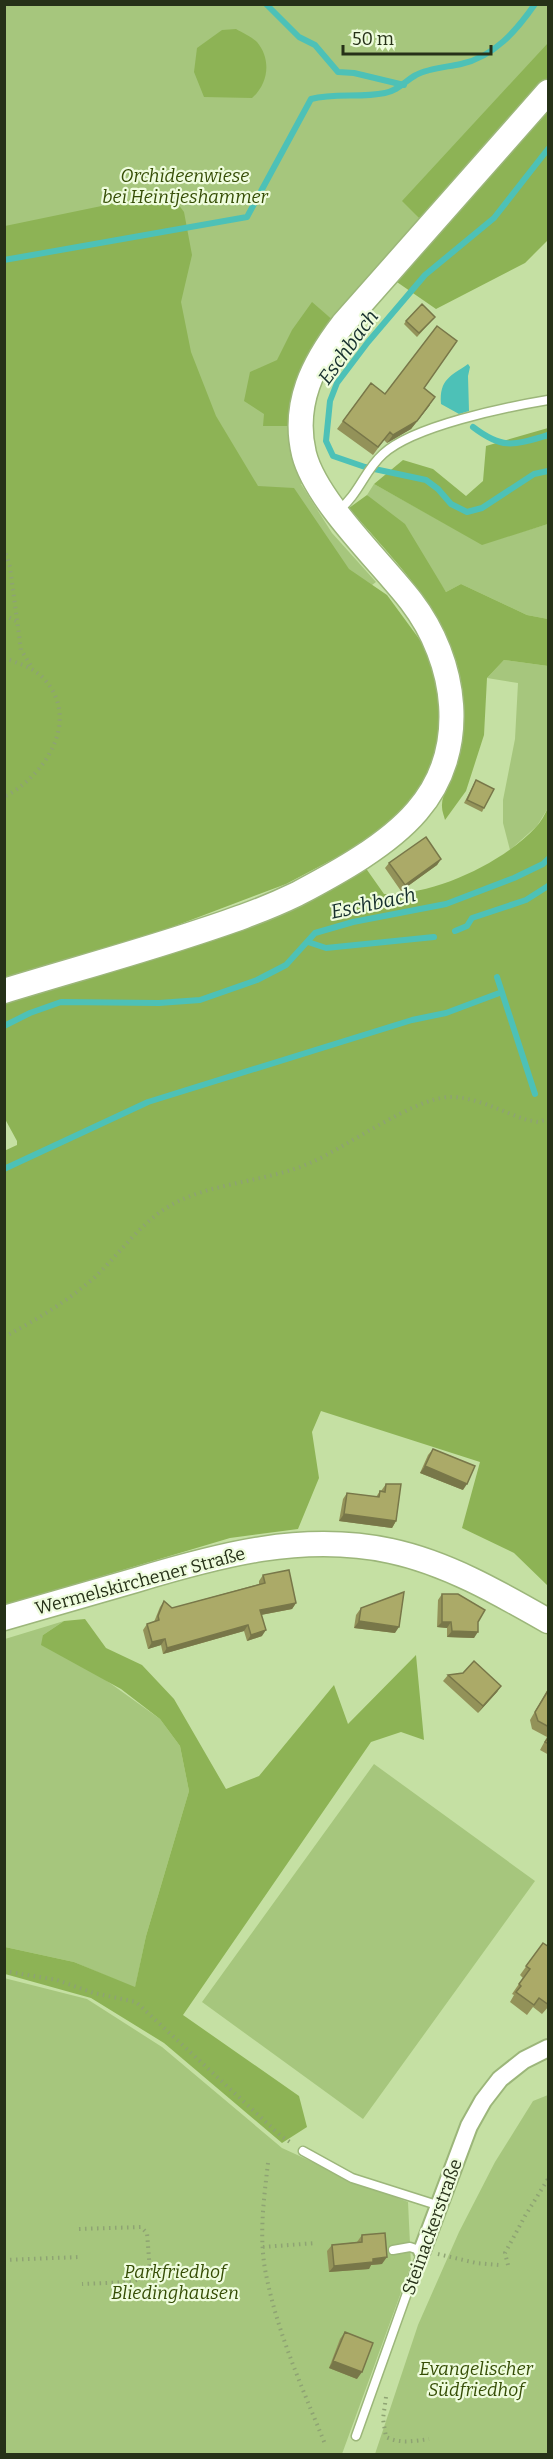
<svg xmlns="http://www.w3.org/2000/svg" width="553" height="2459" viewBox="0 0 553 2459" font-family="Bitter,serif">
<rect width="100%" height="100%" fill="#c5e0a3"/>
<path fill="#a6c67d" d="M4 5H548V58L413 211 422 221 334 321 318 308 279 425 291 426 305 481 301 484 332 533 376 582 372 585 5 645Z
M374 484 482 544 548 524V619L527 615 461 584 446 592 429 567 367 495Z
M504 660 548 666V808L537 826 510 850 503 823V800L515 739 518 683 487 678Z
M64 1621 43 1635 160 1719 180 1746 189 1791 146 1936 135 1988 74 1962 5 1947V1639Z
M374 1764 535 1881 363 2119 202 2002Z
M4 1978 87 1999 162 2047 282 2148 352 2180 408 2202 411 2265 342 2454H5Z
M548 2095V2454H375L418 2325 459 2232 495 2162 533 2101Z"/>
<path fill="#8db355" d="M236 29C243 33 252 37 257 42 272 60 268 84 252 98L204 97 194 72 197 48 222 30Z
M548 43V79L422 221 402 201Z
M548 107V240L525 263 436 309 394 280Z
M169 192 184 212 192 255 181 302 191 352 216 416 258 486 294 488 349 569 387 595 428 651 439 693V739L428 774 411 802 391 823 341 855 286 884 154 934 5 980V226Z
M312 302 334 321 291 426H263L264 414 244 401 250 372 277 360 292 330Z
M548 428V524L482 545 374 484 403 460 433 469 466 496 483 481 486 446Z
M367 495 405 524 446 592 461 584 527 615 548 619V666L504 660 487 678 484 735 466 791 445 820C444 816 442 811 442 807 441 795 452 779 456 768 459 758 462 748 463 737 474 636 410 579 349 508Z
M548 808V1586L514 1553 462 1528 480 1462 321 1411 312 1432 319 1478 298 1529 230 1538 5 1605 4 1151 17 1145V1141L5 1119V1000L365 867 384 894C433 896 503 863 536 827 541 822 545 814 548 808Z
M85 1619 106 1648 142 1665 174 1699 226 1789 259 1776 334 1685 348 1724 416 1655 424 1740 401 1732 371 1742 183 2015 299 2096 307 2127 282 2143 164 2043 91 1998 5 1974V1947L74 1962 135 1987 146 1936 189 1791 180 1746 160 1719 121 1689 41 1645 43 1635 64 1621Z"/>
<path fill="#4dc1b7" d="M468 364 470 367 468 376 469 411 459 414 441 404C439 379 451 376 468 364Z"/>
<g fill="none" stroke-linecap="round" stroke-linejoin="round">
<path stroke="#4dc1b7" stroke-width="6" d="M266 4 299 37 315 45 338 72 354 73 404 85
M548 149 494 218 425 275 368 342 337 383 330 401 326 441 333 456 365 467 426 480 438 489 451 504 467 512 482 508 534 474 548 471
M4 260 247 217 311 99C335 93 360 98 385 93 398 91 405 81 416 75 428 68 448 67 461 64 494 57 517 30 535 4
M473 427C503 450 514 445 548 435
M455 931 467 926 472 918 526 900 548 886
M308 942 326 948 434 937
M497 977 535 1094
M4 1026 30 1013 61 1002 159 1003 200 1000 257 980 286 965 315 933 353 922 446 904 514 878 543 864 548 859
M4 1169 148 1102 412 1020 446 1013 502 992"/>
<g stroke="#9cb67a" stroke-width="11">
<path id="service" d="M337 512C360 493 364 471 383 454 413 426 506 407 548 400
M303 2151 352 2178 440 2206
M356 2436 422 2251 410 2247 393 2250"/>
</g>
<g stroke="#9cb67a" stroke-width="20">
<path id="minor" d="M422 2251 469 2126 483 2101 500 2079 524 2060 548 2048"/>
</g>
<g stroke="#9cb67a" stroke-width="27">
<path id="secondary" d="M4 991C66 972 128 955 189 935 226 923 262 911 297 894 337 873 388 845 417 811 470 750 457 661 411 601 380 561 316 501 304 454 292 404 313 363 343 324L548 92
M4 1618C48 1605 92 1593 136 1580 219 1555 303 1532 391 1551 447 1563 499 1593 548 1621"/>
</g>
<path stroke="#8ea373" stroke-width="4" stroke-dasharray="1.5 4.5" stroke-linecap="butt" d="M4 548 10 567 21 650 33 669
M4 615 16 621
M4 658C18 663 35 668 45 680 81 721 45 776 4 797
M4 1337C36 1320 68 1301 95 1277 118 1255 137 1228 163 1210 204 1182 265 1183 310 1163 345 1148 414 1098 449 1097 474 1096 503 1112 527 1120L538 1122 548 1119
M4 1971 57 1980 94 1993 136 2002 281 2136 293 2144
M268 2163C264 2198 259 2234 265 2269 276 2330 302 2387 325 2444
M79 2229 141 2227 147 2233 150 2271 147 2277 130 2282 82 2284
M263 2247 316 2243
M438 2254 476 2263 499 2265 501 2263
M4 2260 80 2257
M508 2265 505 2253 525 2216 548 2179
M386 2397 383 2419 386 2437C400 2444 414 2441 429 2439"/>
<use href="#service" stroke="#fff" stroke-width="8"/>
<use href="#minor" stroke="#fff" stroke-width="16"/>
<use href="#secondary" stroke="#fff" stroke-width="24"/>
</g>
<path fill="#939259" d="M435 317 417 337 404 324 406 321Z
M371 383 385 394 424 388 430 405 411 429 387 443 384 440 373 455 337 429Z
M476 780 484 808 482 812 464 803Z
M441 859 437 865 401 891 385 868 389 863Z
M433 1449 463 1490 420 1473 428 1455Z
M386 1484 396 1521 392 1528 339 1521 343 1499 347 1493 376 1497 380 1491H381Z
M263 1575 296 1603 292 1609 261 1615 262 1636 247 1641 244 1631 163 1654 161 1645 148 1649 143 1630 147 1624 154 1622 160 1607 164 1601 172 1608 259 1584V1581Z
M442 1594 478 1622 474 1638 447 1637V1628L437 1627 438 1600Z
M361 1608 395 1633 354 1628 356 1615Z
M463 1673 501 1686 497 1692 478 1713 443 1681 448 1675Z
M549 1687V1755L540 1750 547 1737 532 1729 530 1720Z
M543 1943 549 1947V2006L542 2014 533 2007 527 2015 510 2002 514 1995 512 1994 523 1978 520 1975Z
M362 2235 382 2264 371 2265 369 2269 329 2272 327 2251 332 2245 357 2242Z
M345 2332 357 2379 329 2368 340 2339Z"/>
<path fill="#787749" d="M430 405 411 429 387 443 393 435Z
M441 859 437 865 401 891 405 885Z
M425 1466 467 1484 463 1490 420 1473Z
M344 1514 396 1521 392 1528 339 1521Z
M296 1603 292 1609 255 1616 260 1610Z
M359 1621 399 1627 395 1633 354 1628Z
M442 1622H451L447 1628 437 1627Z
M248 1625 244 1631 163 1654 167 1648Z
M266 1630 262 1636 247 1641 251 1635Z
M452 1631 478 1632 474 1638 447 1637Z
M165 1639 161 1645 148 1649 152 1642Z
M501 1686 497 1692 478 1713 483 1706Z
M387 2257 382 2264 371 2265 369 2269 329 2272 334 2266 373 2259Z
M333 2361 362 2372 357 2379 329 2368Z"/>
<path fill="#abaa68" stroke="#787749" stroke-width="1.5" d="M422 304 435 317 419 333 406 321Z
M437 326 457 341 424 388 435 397 417 421 393 435 390 432 378 447 343 421 371 383 385 394Z
M476 780 494 789 484 808 467 800Z
M426 837 441 859 405 885 389 863Z
M433 1449 475 1466 467 1484 425 1466Z
M386 1484H401L396 1521 344 1514 347 1493 379 1497 380 1491 385 1492Z
M289 1570 296 1603 260 1610 266 1630 251 1635 248 1625 167 1648 165 1639 152 1642 147 1624 159 1620 158 1616 164 1601 172 1608 265 1583 263 1575Z
M404 1592 399 1627 359 1621 361 1608Z
M442 1594H458L485 1610 478 1622V1632L452 1631 451 1622H442Z
M474 1661 501 1686 483 1706 448 1675 463 1673Z
M549 1689V1727L538 1721 535 1712Z
M549 1737V1744L545 1742Z
M543 1943 549 1947V2005L539 1998 534 2005 516 1992 521 1986 519 1984 530 1969 526 1966Z
M385 2233 387 2257 373 2259V2262L334 2266 332 2245 362 2242V2235Z
M345 2332 373 2343 362 2372 333 2361Z"/>
<g text-anchor="middle" stroke-width="4.5" stroke-linejoin="round" paint-order="stroke">
<g font-size="18" font-style="italic" fill="#354d05" stroke="#eefcdd">
<text x="185" y="182">Orchideenwiese<tspan x="185" dy="21">bei Heintjeshammer</tspan></text>
<text x="175" y="2278">Parkfriedhof<tspan x="175" dy="21">Bliedinghausen</tspan></text>
<text x="476" y="2375">Evangelischer<tspan x="476" dy="21">Südfriedhof</tspan></text>
</g>
<g font-size="18" fill="#263118" stroke="#eefcdd">
<text transform="translate(140 1581) rotate(-15)" y="6">Wermelskirchener Straße</text>
<text transform="translate(432 2227) rotate(-70)" y="6">Steinackerstraße</text>
</g>
<g font-size="20" font-style="italic" fill="#162f2d" stroke="#eefcdd">
<text transform="translate(348 347) rotate(-54)" y="7">Eschbach</text>
<text transform="translate(373 903) rotate(-12)" y="7">Eschbach</text>
</g>
</g>
<rect width="553" height="2459" fill="none" stroke="#263118" stroke-width="12"/>
<path d="M343 45v9h148v-9" fill="none" stroke="#263118" stroke-width="3"/>
<text x="352" y="45" font-size="18" fill="#263118" stroke="#eefcdd" stroke-width="4.5" paint-order="stroke">50 m</text>
</svg>
